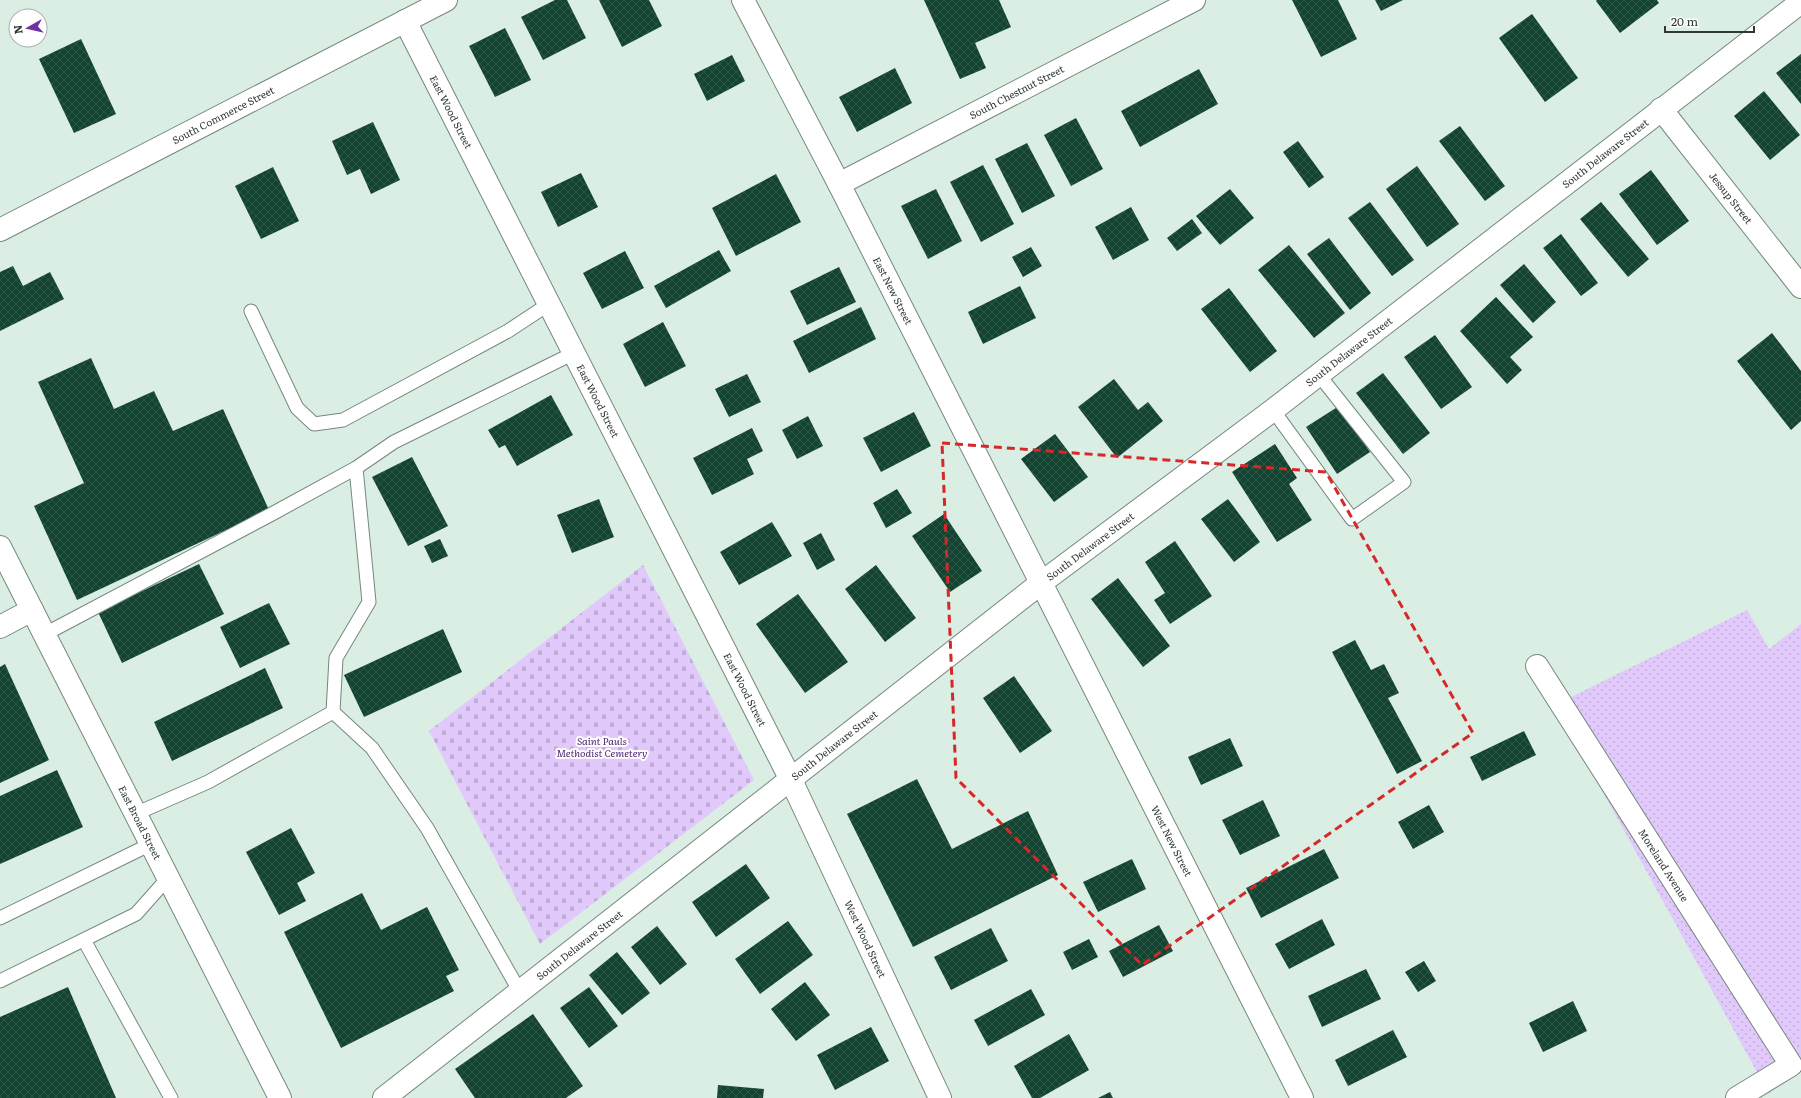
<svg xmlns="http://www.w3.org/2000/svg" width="1801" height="1098" viewBox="0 0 1801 1098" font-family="Literata,serif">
<defs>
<pattern id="cemetery-stones" width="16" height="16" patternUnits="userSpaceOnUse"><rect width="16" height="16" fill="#e2c9fc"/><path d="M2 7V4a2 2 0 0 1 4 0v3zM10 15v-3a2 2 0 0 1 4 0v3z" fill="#c2add9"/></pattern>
<pattern id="park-dots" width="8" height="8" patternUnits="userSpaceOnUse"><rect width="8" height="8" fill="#e2c9fc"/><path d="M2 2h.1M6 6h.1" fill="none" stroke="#c2add9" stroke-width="1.8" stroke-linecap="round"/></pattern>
<pattern id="building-cross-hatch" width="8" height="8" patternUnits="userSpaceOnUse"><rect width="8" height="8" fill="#134331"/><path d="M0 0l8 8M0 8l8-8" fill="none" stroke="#2d5647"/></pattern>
</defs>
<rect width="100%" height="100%" fill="#daeee4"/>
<path fill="url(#cemetery-stones)" d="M643 565 754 780 540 944 429 731Z"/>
<path fill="url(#park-dots)" d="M1747 610 1769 649 1801 624V1057L1769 1094 1555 705Z"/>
<path fill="url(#building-cross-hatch)" d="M555 0H567L586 38 543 60 521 17Z
M599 0H649L662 26 622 47Z
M924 0H999L1011 27 975 43 986 68 960 79Z
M1292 0H1338L1357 39 1321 57Z
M1375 0H1403L1381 11Z
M1597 0H1657L1659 3 1620 33 1596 1Z
M1532 14 1578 78 1545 102 1499 38Z
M505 28 531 80 495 97 469 46Z
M81 39 116 114 74 133 39 59Z
M1801 54V104L1776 73Z
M732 55 745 81 707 101 694 74Z
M895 68 912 103 857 132 839 97Z
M1199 69 1218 104 1140 147 1121 111Z
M1764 91 1800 135 1770 160 1734 116Z
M1076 118 1103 169 1071 186 1044 135Z
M373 122 400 180 371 194 360 169 347 175 332 141Z
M1460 126 1505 186 1485 201 1439 141Z
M1298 141 1324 177 1309 188 1283 152Z
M1027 143 1055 196 1022 213 995 159Z
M983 165 1014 224 981 242 950 182Z
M1417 166 1459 224 1427 247 1386 189Z
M273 167 299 221 261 239 235 186Z
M1651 170 1689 221 1657 245 1619 194Z
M581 173 598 207 558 227 541 192Z
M776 174 801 222 736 256 712 208Z
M936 189 962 241 928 259 901 206Z
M1230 189 1254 218 1220 245 1196 216Z
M1370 202 1414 260 1392 276 1348 218Z
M1601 202 1649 259 1628 277 1580 219Z
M1131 207 1149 240 1113 260 1095 227Z
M1192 219 1202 233 1177 251 1167 238Z
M1561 234 1598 283 1581 296 1543 248Z
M1329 238 1371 293 1350 310 1307 254Z
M1289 245 1345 313 1314 338 1258 270Z
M1031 247 1042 266 1023 277 1012 257Z
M719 250 731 271 666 308 654 286Z
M625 251 644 288 602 309 583 273Z
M1524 264 1556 302 1533 323 1500 285Z
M13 266 23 286 50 272 64 299 0 331V272Z
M839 267 856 302 807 325 790 291Z
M1020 286 1036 318 983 344 968 312Z
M1229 288 1277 351 1250 372 1201 309Z
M1496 297 1533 337 1510 357 1522 370 1507 384 1460 331Z
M861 307 876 339 809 373 793 341Z
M663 322 686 366 645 387 623 344Z
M1772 333 1801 371V421L1791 430 1737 361Z
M1435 335 1472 387 1441 409 1404 357Z
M91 358 114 409 154 391 173 431 223 409 269 510 77 600 34 506 84 483 38 382Z
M1383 373 1430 433 1403 454 1356 393Z
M747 374 761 402 729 417 715 389Z
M1114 379 1138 410 1148 402 1163 421 1117 458 1078 407Z
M551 395 573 435 517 466 505 445 499 448 488 430Z
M1339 406 1370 452 1337 474 1306 427Z
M914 412 931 446 881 472 863 438Z
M808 416 823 446 797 459 782 430Z
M752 428 763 451 747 459 754 474 712 495 693 458Z
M1055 434 1088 477 1054 502 1021 459Z
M1275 444 1297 478 1289 484 1312 520 1277 542 1232 472Z
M412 457 448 526 408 546 372 477Z
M897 489 912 513 886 528 873 503Z
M599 499 614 537 572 553 557 515Z
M1228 499 1260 542 1234 562 1201 519Z
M944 514 982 571 950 592 912 536Z
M772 522 792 556 739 585 720 552Z
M821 533 835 560 817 570 803 543Z
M440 539 448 556 432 563 424 546Z
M1175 541 1212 596 1170 624 1154 600 1165 593 1145 562Z
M199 564 224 614 122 663 98 612Z
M876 565 916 618 885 642 845 589Z
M1118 578 1170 646 1143 667 1091 599Z
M798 594 848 662 805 693 756 624Z
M269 603 290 644 240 668 220 627Z
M443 629 462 672 364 717 344 675Z
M1355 640 1371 670 1384 664 1399 693 1388 698 1422 761 1397 774 1332 652Z
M5 664 49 760 0 783V667Z
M265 668 283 708 172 761 154 722Z
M1014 676 1052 731 1020 753 983 698Z
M1524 731 1536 755 1482 781 1470 757Z
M1230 738 1243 766 1201 785 1188 757Z
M57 770 83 827 0 864V796Z
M917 779 952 849 1028 811 1058 875 913 947 847 814Z
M1263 800 1280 836 1240 855 1222 820Z
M1429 805 1444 832 1413 849 1398 822Z
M291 828 315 873 297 883 306 901 279 915 246 852Z
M1324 849 1339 878 1261 918 1246 888Z
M1132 859 1146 889 1098 912 1083 882Z
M746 864 770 898 716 937 692 902Z
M362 893 381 930 427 907 459 970 446 976 454 991 341 1048 284 932Z
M1322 919 1335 945 1289 969 1275 944Z
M788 921 813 955 760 994 735 959Z
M1159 925 1173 951 1123 977 1109 951Z
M657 926 687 964 660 985 631 947Z
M991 928 1008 961 951 990 934 957Z
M1089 939 1098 957 1072 970 1063 952Z
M617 952 650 993 622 1015 589 975Z
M1424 961 1436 981 1418 992 1405 972Z
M1366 969 1381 999 1322 1027 1308 996Z
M805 982 830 1015 796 1041 771 1009Z
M68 987 116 1098H0V1017Z
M589 987 618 1026 589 1048 560 1008Z
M1031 989 1045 1015 988 1046 974 1020Z
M1573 1001 1587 1031 1543 1052 1529 1023Z
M533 1014 583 1086 566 1098H475L455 1069Z
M871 1027 889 1061 835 1090 817 1055Z
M1393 1030 1407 1057 1348 1086 1335 1060Z
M1069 1034 1089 1070 1040 1098H1032L1014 1066Z
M718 1085 764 1089 763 1098H717Z
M1110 1092 1113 1098H1098Z"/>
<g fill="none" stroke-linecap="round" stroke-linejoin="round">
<g stroke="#75887f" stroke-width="15">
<path id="service" d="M251 311 297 408 314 424 343 420 508 331 549 304
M1273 410 1352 519 1404 482 1319 375
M45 634 270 515 356 468
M333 712 336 658 369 602 356 468 394 442 574 353
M135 814 208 782 333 712 372 748 427 828 520 992
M0 918 151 844
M84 940 171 1098
M0 981 136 914 168 878"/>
</g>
<g stroke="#75887f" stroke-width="24">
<g id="minor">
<path id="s1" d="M743 0 839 184 1302 1098"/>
<path id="s2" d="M405 21 791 780 940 1098"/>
<path id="s3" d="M1661 109 1801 287"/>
<path id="s4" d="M839 184 1194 0"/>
<path id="s5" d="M0 230 446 0"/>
<path d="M0 627 32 610"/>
<path id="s6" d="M1537 666 1791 1065 1737 1098"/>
</g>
</g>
<g stroke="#75887f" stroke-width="24">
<g id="secondary">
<path id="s7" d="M0 547 280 1098"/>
<path id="s8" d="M384 1098 1041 583 1273 410 1801 2"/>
</g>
</g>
<use href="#service" stroke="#fff" stroke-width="13"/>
<use href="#minor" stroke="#fff" stroke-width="22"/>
<use href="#secondary" stroke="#fff" stroke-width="22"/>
</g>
<path fill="none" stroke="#d62828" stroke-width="3" stroke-dasharray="8 5" stroke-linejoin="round" d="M942 443 1326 472 1473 733 1142 965 956 778Z"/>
<g text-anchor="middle" stroke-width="4" stroke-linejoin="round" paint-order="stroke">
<g font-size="10" fill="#303834" stroke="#fff">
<text dy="4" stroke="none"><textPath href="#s4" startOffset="200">South Chestnut Street</textPath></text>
<text dy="4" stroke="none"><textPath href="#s2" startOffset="102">East Wood Street</textPath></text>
<text dy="4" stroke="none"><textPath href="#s5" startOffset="251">South Commerce Street</textPath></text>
<text dy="4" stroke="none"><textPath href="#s8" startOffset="1544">South Delaware Street</textPath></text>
<text dy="4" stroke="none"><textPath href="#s3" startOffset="113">Jessup Street</textPath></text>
<text dy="4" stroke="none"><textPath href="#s1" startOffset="327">East New Street</textPath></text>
<text dy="4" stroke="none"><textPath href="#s8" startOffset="1220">South Delaware Street</textPath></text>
<text dy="4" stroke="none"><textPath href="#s2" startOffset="426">East Wood Street</textPath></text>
<text dy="4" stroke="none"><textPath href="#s8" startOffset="896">South Delaware Street</textPath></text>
<text dy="4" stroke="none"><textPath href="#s2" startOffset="750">East Wood Street</textPath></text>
<text dy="4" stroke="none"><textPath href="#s8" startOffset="572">South Delaware Street</textPath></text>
<text dy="4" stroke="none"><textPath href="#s7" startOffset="309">East Broad Street</textPath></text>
<text dy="4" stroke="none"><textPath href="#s1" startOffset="944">West New Street</textPath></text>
<text dy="4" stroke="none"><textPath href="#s6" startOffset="236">Moreland Avenue</textPath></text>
<text dy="4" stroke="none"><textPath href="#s2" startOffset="1027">West Wood Street</textPath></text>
<text dy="4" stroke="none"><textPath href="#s8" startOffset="248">South Delaware Street</textPath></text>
</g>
<g font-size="10" font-style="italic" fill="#491c6b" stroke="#fff">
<text x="602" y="745">Saint Pauls<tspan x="602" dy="12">Methodist Cemetery</tspan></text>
</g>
</g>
<g transform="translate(28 28) rotate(262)"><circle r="19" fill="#ffffff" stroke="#acafae"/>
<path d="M0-3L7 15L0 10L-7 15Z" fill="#7330a4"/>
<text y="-6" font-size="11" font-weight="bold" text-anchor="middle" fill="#303834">N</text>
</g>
<path d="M1665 26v6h89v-6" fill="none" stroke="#303834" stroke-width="2"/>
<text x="1671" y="26" font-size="12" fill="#303834" stroke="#ffffff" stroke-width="3" paint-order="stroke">20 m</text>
</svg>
